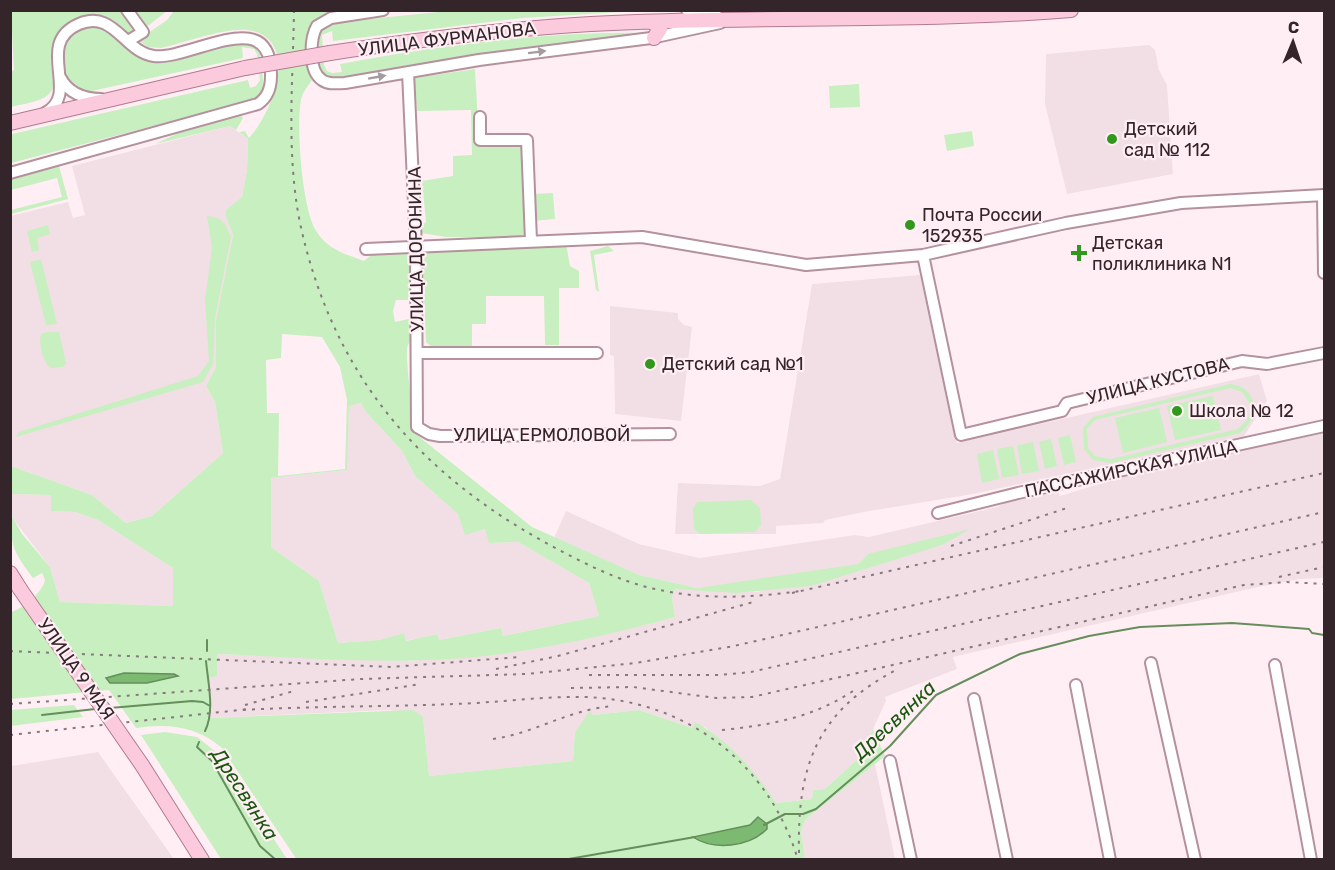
<svg xmlns="http://www.w3.org/2000/svg" width="1335" height="870" viewBox="0 0 1335 870" font-family="Rubik,sans-serif">
<rect width="100%" height="100%" fill="#ffeff4"/>
<path fill="#f2dfe5" d="M1149 45 1155 50 1159 70 1167 85 1173 174 1067 194 1045 104 1046 54Z
M230 126 248 139 247 170 242 197 226 217 233 235 216 320V367L206 386 215 402 223 453 152 516 126 523 92 495 11 466 10 216 68 202 73 218 85 215 72 166Z
M920 275 957 443 1259 374 1267 401 1244 436 973 494 864 512 825 520 823 523 776 526V534H675L678 483 760 486 780 479 812 284Z
M610 306 678 313V319L684 325 692 327 681 421 615 414 614 356 610 355Z
M361 403 366 412 402 451 415 476 458 514 465 534 485 529 490 543 518 542 589 583 599 616 503 636 501 628 439 640 437 634 405 641 404 633 379 640 338 643 319 581 271 547V478L346 470 349 405Z
M1324 432V578L1300 579 1258 587 953 657 957 669 885 697 886 701 860 757 825 789 813 790 812 799 776 803 749 768 705 727 692 728 639 710 593 715 591 712 575 732 573 761 429 776 423 717 390 710 210 718 208 678 217 675V654L410 661 494 654 645 625 675 617 672 598 675 589 757 592 942 545 868 554 858 564 814 572 697 588 639 575 554 538 566 511 639 544 699 558 855 535 869 537 997 507 1018 497 1057 487 1060 496 1126 476Z
M10 494 51 495V511L75 512 98 520 173 568V606L60 602 50 567 14 520 11 513Z
M98 752 174 859H11V766Z
M875 764 895 859H805L801 831 805 820Z"/>
<path fill="#c7efc0" fill-rule="evenodd" d="M343 10 317 19C300 33 305 61 312 80 308 86 302 93 301 100 296 127 302 205 315 229 326 249 345 254 364 261L375 252 408 251 413 256 411 300H396L393 311 395 322 413 318C413 324 415 332 413 337 411 343 407 343 407 350 406 362 413 425 417 435L532 527 639 575 697 588 858 564 868 554 970 529 942 545 811 586 736 593 675 589 672 598 675 617C603 637 525 654 450 659 373 664 294 657 217 654V676L208 678 210 718 413 710 423 717 429 776 573 761 575 732 590 711 593 715 639 710 692 728 695 722C728 740 756 772 776 803L812 799 813 790 825 789 860 757 873 729 885 756 805 820 801 831 805 859 297 860 222 748C197 726 168 723 136 728L109 690 11 699V612C23 609 42 593 45 580L42 573 33 578C13 551 11 547 10 513L22 534 50 567 60 602 173 606V568L98 520 75 512 51 511V495L11 494V466L92 495 126 523 152 516 223 453 215 402 206 386 216 367V320L233 235 226 217V210L242 197 247 170 248 139 239 132 245 131 249 138C270 116 301 44 253 31 230 25 185 43 161 48L148 47 138 40 167 20 174 11ZM282 334 322 337 340 367 347 400 345 469 278 476 279 413H267L266 360 281 358ZM361 403 366 412 402 451 415 476 458 514 465 535 485 529 489 543 518 542 589 583 599 616 503 636 501 628 439 640 437 634 406 641 404 633 379 640 338 643 319 581 271 547V478L347 470 349 406Z
M458 10 637 11 523 18 333 41 332 31 322 35 324 65 327 71 332 73 342 72 340 64C440 46 544 31 646 33L479 55 345 78H326C312 64 316 44 321 28L330 23Z
M11 11H124L139 30 130 36C124 30 117 21 108 18 82 8 53 29 51 57 49 69 58 82 50 93 43 102 21 104 11 107L10 73 14 70Z
M130 11H167L144 29Z
M92 26C117 28 126 57 151 61 185 67 219 37 252 45L260 53 264 89 256 99 11 163 12 134 248 80 250 88 256 86 260 80 257 54 254 49 242 47 243 58 87 92C52 78 53 34 92 26Z
M475 69 479 141 525 143 527 234 517 237H446L421 233V226L426 222 422 181 453 176V156L472 155 471 110 417 111 414 78Z
M859 84 860 107 830 108 829 86Z
M240 114 243 118 236 130 230 126 155 144 187 129Z
M972 131 974 146 947 151 944 135Z
M59 166 68 199 11 214V210L62 197 57 178 11 190V178Z
M553 193 555 219 533 221V194Z
M207 216 218 218 225 224 231 237 215 318 213 364 203 382 16 437 19 432 198 376 209 361 205 300 212 248Z
M48 225 50 234 37 238 39 250 32 252 27 231Z
M566 243 570 266 579 271V288H559V345H545L544 296H486V324H472V348H433L426 342 422 255 428 250Z
M608 246 614 251 594 255 599 292 596 290 590 251Z
M41 259 57 324 46 325 30 262Z
M46 332H59L66 363 63 367 50 368C43 361 38 344 41 334Z
M1230 384C1258 387 1262 417 1240 433L1111 463 1093 460 1084 449 1083 428 1093 417ZM1230 388 1242 392 1250 404 1248 419 1238 429 1111 459 1095 456 1088 448 1087 429 1095 420Z
M1213 396 1221 430 1175 440 1167 406Z
M1159 408 1167 442 1123 453 1115 418Z
M1070 435 1076 462 1064 465 1058 438Z
M1051 439 1057 466 1045 469 1039 442Z
M1033 442 1039 471 1022 474 1017 445Z
M1013 446 1019 475 1002 478 997 449Z
M993 450 999 479 982 483 977 454Z
M751 500 760 508 761 525 755 532 700 534 694 529 693 509 697 502Z
M74 705 83 717 11 726V710Z
M165 732 197 737 216 752 287 859H221L141 735Z"/>
<path fill="#7cba71" stroke="#668d5c" stroke-width="1.5" d="M124 673 174 674 178 676 147 683H110L106 678Z
M758 817 767 824V829C749 847 714 851 693 837L750 825Z"/>
<g fill="none" stroke-linecap="round" stroke-linejoin="round">
<path stroke="#668d5c" stroke-width="2" d="M207 651V640
M110 708 192 701 203 702 210 706
M42 715 95 709
M205 731C215 711 208 683 206 661
M199 742 197 747 212 761 260 846 276 860
M764 825 785 814H803L816 809 890 746 936 695 1020 654 1089 636 1140 627 1232 623 1309 629 1312 633 1324 635
M563 860 695 837"/>
<g stroke="#b4919d" stroke-width="14">
<path id="minor" d="M127 10 143 32 128 41
M383 10 331 18 317 26C310 38 308 71 322 80 329 85 338 83 345 83L479 60 651 38 720 23
M687 10 717 16
M408 72 416 247 417 427 429 434 440 436 670 434
M60 77C68 93 84 99 101 99
M480 117V140H527L531 241
M10 173 258 104C268 97 271 88 271 76 272 2 193 60 154 56 124 52 114 9 79 24 33 44 82 94 45 113
M1323 195 1324 273
M366 249 642 237 806 265 923 255 1066 223 1181 203 1324 195
M923 255 961 435 1062 411 1067 403 1242 361 1267 364 1324 353
M419 353H597
M938 513 1018 493 1324 426
M1151 663 1195 860
M1275 665 1311 860
M1076 685 1110 860
M974 699 1007 860
M890 761 911 860"/>
</g>
<g stroke="#b37a8f" stroke-width="16">
<path id="major" d="M653 22 660 29 654 38
M330 53C417 40 503 29 591 24 751 15 911 23 1071 10
M10 123 245 68
M10 573 20 589
M142 765 202 860"/>
</g>
<use href="#minor" stroke="#fff" stroke-width="10"/>
<use href="#major" stroke="#fbcbdd" stroke-width="14"/>
<path stroke="#87787d" stroke-width="2" stroke-dasharray="3 6" stroke-linecap="butt" d="M294 10C293 81 286 153 300 223 332 372 416 472 548 544 585 564 624 584 665 591 710 600 756 597 801 591
M951 546 1070 507
M1279 577 1324 567
M792 593 1324 473
M10 651 391 667 520 657
M496 669 558 656 757 601
M589 675H720L751 672 1324 542
M571 688 633 687 716 698 752 697 1244 585 1287 582 1324 584
M306 702 421 684
M10 704 360 679 526 674 636 663 734 646 1324 512
M245 705 294 691
M243 710C313 706 383 707 453 704 496 703 541 696 585 697 685 700 769 762 798 860
M722 730C770 725 812 718 853 691
M10 735 249 709
M493 739C536 733 569 709 614 706
M799 853C797 767 816 712 896 670"/>
<g stroke="#b37a8f" stroke-width="16" stroke-linecap="butt">
<path id="major-bridge" d="M245 68 330 53
M20 589 142 765"/>
</g>
<use href="#major-bridge" stroke="#fbcbdd" stroke-width="14"/>
</g>
<defs><path id="oneway-solid" d="M-6-.8H1V-3.2L6.5 0L1 3.2V.8H-6Z" transform="scale(1.5)"/></defs>
<g fill="#a39d9f">
<use href="#oneway-solid" transform="translate(537 52) rotate(-7)"/>
<use href="#oneway-solid" transform="translate(377 77) rotate(-10)"/>
</g>
<g fill="#32971d" stroke="#ffeff4" stroke-width="2">
<circle cx="1112" cy="139" r="6"/>
<circle cx="910" cy="225" r="6"/>
<path d="M1076 244h6v6h6v6h-6v6h-6v-6h-6v-6h6z"/>
<circle cx="650" cy="364" r="6"/>
<circle cx="1177" cy="411" r="6"/>
</g>
<g text-anchor="middle" stroke-width="4.5" stroke-linejoin="round" paint-order="stroke">
<g font-size="18" fill="#33252a" stroke="#ffeff4">
<text transform="translate(447 39) rotate(-7)" y="6">УЛИЦА ФУРМАНОВА</text>
<text transform="translate(416 249) rotate(-91)" y="6">УЛИЦА ДОРОНИНА</text>
<text transform="translate(1158 381) rotate(-14)" y="6">УЛИЦА КУСТОВА</text>
<text x="542" y="441">УЛИЦА ЕРМОЛОВОЙ</text>
<text transform="translate(1131 469) rotate(-12)" y="6">ПАССАЖИРСКАЯ УЛИЦА</text>
<text transform="translate(76 669) rotate(55)" y="6">УЛИЦА 9 МАЯ</text>
</g>
<g font-size="18" fill="#33252a" stroke="#ffeff4" text-anchor="start">
<text x="1124" y="135">Детский<tspan x="1124" dy="21">сад № 112</tspan></text>
<text x="922" y="221">Почта России<tspan x="922" dy="21">152935</tspan></text>
<text x="1092" y="249">Детская<tspan x="1092" dy="21">поликлиника N1</tspan></text>
<text x="662" y="370">Детский сад №1</text>
<text x="1189" y="417">Школа № 12</text>
</g>
<g font-size="20" font-style="italic" fill="#1b580f" stroke="#ffeff4">
<text transform="translate(894 720) rotate(-43)" y="7">Дресвянка</text>
<text transform="translate(245 794) rotate(57)" y="7">Дресвянка</text>
</g>
</g>
<rect width="1335" height="870" fill="none" stroke="#33252a" stroke-width="24"/>
<g transform="translate(1293 42) rotate(2)" stroke="#ffeff4" stroke-width="4.5" paint-order="stroke">
<path d="M0-4.5L10 22L0 15L-10 22Z" fill="#33252a"/>
<text y="-9" font-size="16" font-weight="bold" text-anchor="middle" fill="#33252a">С</text>
</g>
</svg>
